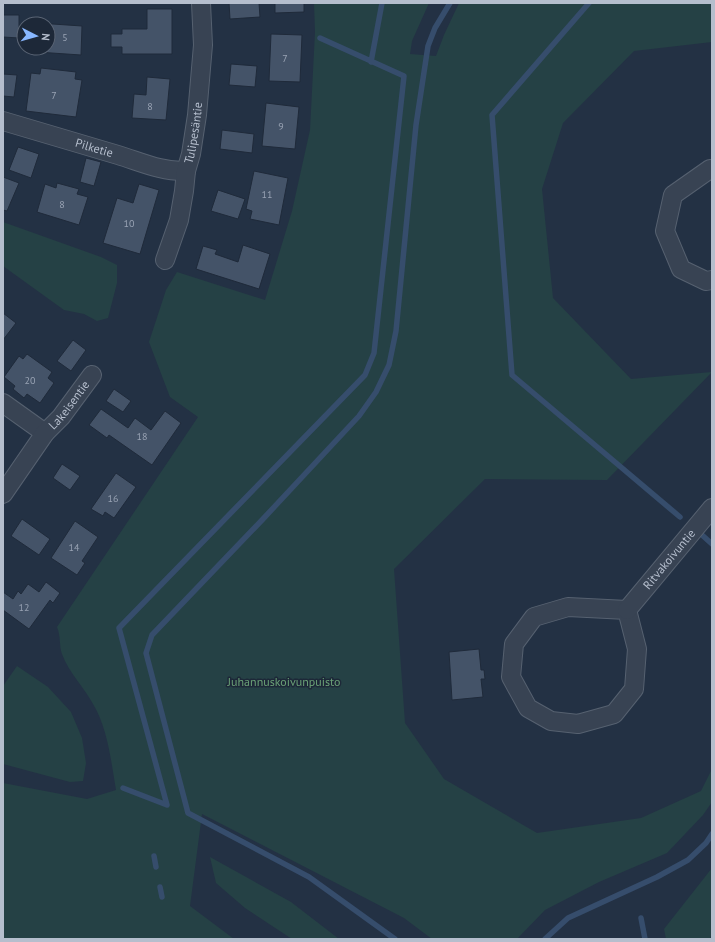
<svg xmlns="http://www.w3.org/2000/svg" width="715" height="942" viewBox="0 0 715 942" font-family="'PT Sans',sans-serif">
<rect width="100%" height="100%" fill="#233144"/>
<path fill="#254145" d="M314 3H429L412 41 410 54 436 56 444 35 459 3H712V42L634 51 563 123 542 189 553 298 631 379 712 372 607 480 485 479 394 569 405 723 444 779 537 833 641 818 701 791 712 769V802L703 815 667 853 599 882 545 910 517 939H432L404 918 202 814 190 906 234 939H3V783L87 799 116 790C111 761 108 729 93 704 84 687 69 673 62 654 59 646 61 636 57 627L198 417 170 397 149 342 166 290 177 272 265 300 292 211 310 130 315 32Z
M3 222 101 257 117 265V283L108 318 97 321 84 314 64 310 3 266Z
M17 666 48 687 71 712 82 738 86 763 83 781 70 782 3 764V686Z
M210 857 291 902 339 939H292L245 908 216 883Z
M712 868V933L710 939H666L664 929Z"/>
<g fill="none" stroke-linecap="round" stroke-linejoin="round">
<path stroke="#364d6c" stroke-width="5.5" d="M589 3 492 115 512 375 680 517
M371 62 382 3
M702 535 712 544
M123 788 167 805
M167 805 119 628 365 375 374 353 404 76 320 38
M154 856 156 867
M160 887 162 897
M641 918 645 939
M395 939 309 877 188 813 146 653 152 635 263 519 359 416 376 392 389 365 396 331 416 125 428 46 435 28 450 3
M545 939 568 918 657 877 688 860 706 843 712 834"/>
</g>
<path fill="#445368" stroke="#1f2a3a" d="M229 3H259L260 17 230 19Z
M275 3H304V12L275 13Z
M147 9H172V54H122V47H111V34H122V29H147Z
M3 15H19V38L3 37Z
M38 23 82 26 81 55 37 52V48H48V24Z
M271 34 302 35 300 82 269 81Z
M231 64 257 66 255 87 229 85Z
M41 68 76 72 75 79 82 80 76 117 26 111 31 73 40 74Z
M3 74 17 75 14 97 3 96Z
M147 77 170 79 166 120 132 118 134 94 146 95Z
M266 103 299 107 295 149 262 146Z
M222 130 254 134 252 153 220 149Z
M18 147 39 154 31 178 9 170Z
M86 158 101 162 94 186 80 182Z
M254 171 288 178 279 225 250 219 252 211 246 209Z
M3 177 19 183 7 211 3 210Z
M57 183 79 189 77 194 88 197 79 225 37 212 45 184 56 188Z
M139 184 159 190 140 254 103 243 117 198 133 203Z
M218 190 245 199 238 219 211 211Z
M243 245 270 254 259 289 196 269 203 246 217 250 215 254 238 262Z
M3 313 16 323 3 340Z
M73 340 86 350 71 371 57 361Z
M27 354 52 372 48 378 54 383 40 403 27 394 24 398 13 389 15 386 4 377 19 356 23 359Z
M114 389 131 401 123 412 106 401Z
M101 409 128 428 135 418 151 430 165 411 181 423 152 465 109 435 107 438 89 425Z
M62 464 80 476 70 490 53 478Z
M116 473 136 487 114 518 105 512 103 516 91 509Z
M22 519 50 539 39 555 11 536Z
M75 521 98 537 82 561 85 563 77 575 51 558Z
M46 582 60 593 53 603 50 600 29 629 3 610V592L13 599 18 591 21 594 28 584 39 592Z
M479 649 481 670H484L485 679H481L483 697 452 700 449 652Z"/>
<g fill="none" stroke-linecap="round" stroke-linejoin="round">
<g stroke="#566170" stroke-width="20">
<g id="minor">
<path id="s1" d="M3 121C41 132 80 144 118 155 141 162 162 172 186 171"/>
<path d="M712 170 710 169 673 195 665 231 681 269 706 281 712 280"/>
<path id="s2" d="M165 260 179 220 184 191 186 171 191 154 197 115 203 45 201 3"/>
<path d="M3 403 45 433"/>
<path id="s3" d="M3 494 45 433 61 417 92 375"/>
<path d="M568 607 627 610 637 649 634 689 614 714 578 724 551 721 528 708 511 677 514 644 534 617Z"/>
<path id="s4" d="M627 610 712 508"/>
</g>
</g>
<use href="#minor" stroke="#384353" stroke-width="18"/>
</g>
<g text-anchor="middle" stroke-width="3" stroke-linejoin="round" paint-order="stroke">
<g font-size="10" fill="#99a3b4">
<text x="65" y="41">5</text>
<text x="285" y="62">7</text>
<text x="54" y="99">7</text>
<text x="150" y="110">8</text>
<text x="281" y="130">9</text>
<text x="267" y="198">11</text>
<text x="62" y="208">8</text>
<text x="129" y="227">10</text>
<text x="30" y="384">20</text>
<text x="142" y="440">18</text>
<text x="113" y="502">16</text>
<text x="74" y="551">14</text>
<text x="24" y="611">12</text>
</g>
<g font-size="12" fill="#b5becd" stroke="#1d2838">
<text dy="4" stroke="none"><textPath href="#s2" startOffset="131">Tulipesäntie</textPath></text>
<text dy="4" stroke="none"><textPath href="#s1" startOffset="95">Pilketie</textPath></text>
<text dy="4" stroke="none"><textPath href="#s3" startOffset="111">Lakeisentie</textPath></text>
<text dy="4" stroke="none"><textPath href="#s4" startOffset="66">Ritvakoivuntie</textPath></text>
</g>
<g font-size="12" fill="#6aa076" stroke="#1d2838">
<text x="284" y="686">Juhannuskoivunpuisto</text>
</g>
</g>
<rect width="715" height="942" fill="none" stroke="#b5becd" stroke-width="8"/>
<g transform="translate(36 36) rotate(96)"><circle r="19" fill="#1d2838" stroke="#5a6474"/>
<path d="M0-3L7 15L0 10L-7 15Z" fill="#88b7ff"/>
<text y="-6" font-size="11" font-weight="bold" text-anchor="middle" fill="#b5becd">N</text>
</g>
</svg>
